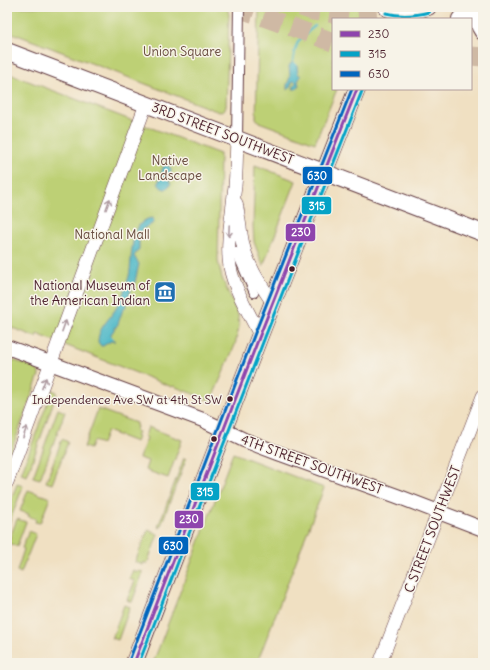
<svg xmlns="http://www.w3.org/2000/svg" width="490" height="670" viewBox="0 0 490 670" font-family="Delius,sans-serif">
<rect width="100%" height="100%" fill="#f7f3e8"/>
<filter id="ink" filterUnits="userSpaceOnUse"><feTurbulence type="fractalNoise" baseFrequency=".025" numOctaves="2"/><feDisplacementMap in="SourceGraphic" scale="8" xChannelSelector="R" yChannelSelector="G"/><feConvolveMatrix kernelMatrix="1 2 1 2 8 2 1 2 1" color-interpolation-filters="sRGB"/></filter>
<filter id="wash" filterUnits="userSpaceOnUse"><feTurbulence type="fractalNoise" baseFrequency=".012" numOctaves="4" result="noise"/><feDisplacementMap in="SourceGraphic" scale="16" xChannelSelector="R" yChannelSelector="G"/><feGaussianBlur stdDeviation="0.9" result="paint"/><feColorMatrix in="noise" values="0 0 0 0 0 0 0 0 0 0 0 0 0 0 0 0 0 1.4 0 .05"/><feComposite in="paint" operator="in"/></filter>
<g filter="url(#wash)">
<rect width="100%" height="100%" fill="#f0e0c2"/>
<path fill="#bdd074" stroke="#847850" d="M7 7H227L229 15 226 107 224 110 219 112 7 31Z
M259 7H368L363 19H333V89H337L315 143 259 122 256 118Z
M7 73 220 154 218 261 222 278 238 315 239 327 235 345 211 401 173 386 172 387 37 334 36 337 7 326Z
M255 165 296 181 263 266 254 242 253 226Z
M7 358 36 368 38 370 39 375 7 463Z
M52 390 57 392 27 476 21 474Z
M58 409 65 412 40 479 33 477Z
M98 409 136 423V426H137L136 431 138 432 136 436 138 437 136 442 107 431 102 444 93 441 90 449 84 447Z
M148 427 182 440 168 478 145 470 148 461 139 458 147 438 145 436Z
M62 439 68 442 52 484 46 482Z
M233 453 324 488 257 663H153Z
M184 458 186 459 160 528 158 527Z
M17 484 23 486 7 529V511Z
M28 490 50 498 40 523 35 522 36 519 28 516 29 514 20 511Z
M17 519 26 522 17 546 8 543Z
M148 530 158 534 147 564 144 562 143 565 135 562Z
M29 531 36 534 21 573 17 571 24 549 22 548Z
M133 570 138 572 139 571 143 572 132 602 127 600 135 581 129 579Z
M124 605 130 607 118 640 112 638Z"/>
<path fill="#4bb7c7" stroke="#4a6b79" d="M293 61 297 65 298 74 301 76 298 81 299 86 296 89H293L296 82 293 81 289 89 287 90V85L290 77 289 66Z
M164 165C174 165 171 174 169 181L171 184 166 189C162 189 160 187 158 183 161 177 161 171 164 165Z
M152 218 154 221 152 224 144 228 141 232 139 239V249L134 256 139 264 135 282 131 290 126 306 122 312 118 324 111 334V337L116 341H111L103 346H101L98 342C98 328 108 321 115 310 121 299 126 288 129 276 133 259 128 221 152 218Z"/>
<g fill="none" stroke-linecap="round" stroke-linejoin="round">
<path stroke="#4bb7c7" stroke-width="2.5" d="M293 61C296 41 298 39 315 26"/>
</g>
</g>
<g filter="url(#ink)">
<g fill="none" stroke-linecap="round" stroke-linejoin="round">
<path stroke="#cfb9a4" stroke-width="19" stroke-dasharray="19 10" stroke-linecap="butt" d="M236 7 333 42
M301 7 313 11 352 16 407 9
M471 56 483 57"/>
<g stroke="#633c42" stroke-width="10">
<path id="pedestrian" d="M236 252 254 293"/>
</g>
<g stroke="#633c42" stroke-width="12">
<path id="minor" d="M237 138 239 7"/>
</g>
<g stroke="#633c42" stroke-width="14">
<path id="tertiary" d="M237 138C236 157 237 176 234 194 232 218 226 243 230 267 234 289 250 315 260 335
M236 203C239 217 240 231 243 245 248 267 261 285 273 303
M7 482 146 104
M380 663 483 396"/>
</g>
<g stroke="#633c42" stroke-width="16">
<path id="secondary" d="M7 347 203 420 244 440 278 453 397 496 483 529"/>
</g>
<g stroke="#633c42" stroke-width="18">
<path id="primary" d="M473 7 480 27 483 32
M387 8C401 13 415 11 428 7
M460 19 483 11
M7 51 483 233
M134 663 260 335 357 89"/>
</g>
<use href="#pedestrian" stroke="#fff" stroke-width="8"/>
<use href="#minor" stroke="#fff" stroke-width="10"/>
<use href="#tertiary" stroke="#fff" stroke-width="13"/>
<use href="#secondary" stroke="#fff" stroke-width="14"/>
<use href="#primary" stroke="#fff" stroke-width="16"/>
<g stroke="#f7f3e8" stroke-width="6">
<path id="bus-1" d="M134 663 260 335 357 89"/>
</g>
<g stroke="#f7f3e8" stroke-width="6">
<path id="bus-2" d="M386 13C401 17 414 16 429 12
M139 663 265 337 362 91"/>
</g>
<g stroke="#f7f3e8" stroke-width="6">
<path id="bus-3" d="M129 661 255 333 352 89"/>
</g>
<use href="#bus-1" stroke="#8e44ad" stroke-width="3"/>
<use href="#bus-2" stroke="#04a2c6" stroke-width="3"/>
<use href="#bus-3" stroke="#0065bd" stroke-width="3"/>
</g>
<defs><path id="oneway-shaft" d="M-6 0H5M1.5-3L5.5 0L1.5 3" fill="none" stroke-width="1.6" stroke-linecap="round" stroke-linejoin="round"/></defs>
<g stroke="#ae9aa0">
<use href="#oneway-shaft" transform="translate(108 204) rotate(-70)"/>
<use href="#oneway-shaft" transform="translate(229 231) rotate(92)"/>
<use href="#oneway-shaft" transform="translate(64 326) rotate(-70)"/>
<use href="#oneway-shaft" transform="translate(44 383) rotate(-69)"/>
<use href="#oneway-shaft" transform="translate(25 432) rotate(-70)"/>
</g>
</g>
<defs>
<g id="museum-square" transform="scale(1.15)"><rect x="-9" y="-9" width="18" height="18" rx="4" fill="#1f6fb2" stroke="#f7f3e8"/><path d="M0-6L6-3V-2H-6V-3ZM-5-1h2V3h-2ZM-1-1h2V3h-2ZM3-1h2V3H3ZM-6 4H6V6H-6Z" fill="#fff"/></g>
</defs>
<g fill-rule="evenodd">
<use href="#museum-square" x="165" y="292"/>
</g>
<g fill="#4a1f2b" stroke="#f7f3e8" stroke-width="1.5">
<circle cx="292" cy="269" r="3.5"/>
<circle cx="230" cy="399" r="3.5"/>
<circle cx="214" cy="439" r="3.5"/>
</g>
<g text-anchor="middle" stroke-width="3" stroke-linejoin="round" paint-order="stroke">
<g font-size="12" fill="#4a1f2b" stroke="#f7f3e8" text-anchor="end">
<text x="222" y="404">Independence Ave SW at 4th St SW</text>
</g>
<g font-size="13" fill="#674b3d" stroke="#f7f3e8">
<text x="182" y="56">Union Square</text>
<text x="170" y="165">Native<tspan x="170" dy="15">Landscape</tspan></text>
<text x="112" y="239">National Mall</text>
</g>
<g font-size="13" fill="#4a1f2b" stroke="#f7f3e8">
<text transform="translate(223 133) rotate(21)" y="5">3RD STREET SOUTHWEST</text>
<text transform="translate(312 464) rotate(20)" y="5">4TH STREET SOUTHWEST</text>
<text transform="translate(432 529) rotate(-69)" y="5">C STREET SOUTHWEST</text>
</g>
<g font-size="13" fill="#4a1f2b" stroke="#f7f3e8" text-anchor="end">
<text x="150" y="290">National Museum of<tspan x="150" dy="15">the American Indian</tspan></text>
</g>
</g>
<g stroke="#f7f3e8" stroke-width="1.5">
<rect x="302" y="166" width="31" height="19" rx="4" fill="#0065bd"/>
<rect x="301" y="196" width="31" height="19" rx="4" fill="#04a2c6"/>
<rect x="285" y="223" width="31" height="19" rx="4" fill="#8e44ad"/>
<rect x="190" y="482" width="30" height="19" rx="4" fill="#04a2c6"/>
<rect x="174" y="510" width="30" height="19" rx="4" fill="#8e44ad"/>
<rect x="158" y="536" width="31" height="19" rx="4" fill="#0065bd"/>
</g>
<g font-size="11" text-anchor="middle" font-weight="bold" fill="#fff">
<text x="317" y="180">630</text>
<text x="317" y="210">315</text>
<text x="301" y="236">230</text>
<text x="205" y="496">315</text>
<text x="189" y="523">230</text>
<text x="173" y="550">630</text>
</g>
<rect width="490" height="670" fill="none" stroke="#f7f3e8" stroke-width="24"/>
<rect x="332" y="18" width="140" height="72" fill="#f7f3e8" stroke="#b29e9c"/>
<rect x="340" y="31" width="20" height="6" fill="#8e44ad" stroke="#b29e9c"/>
<text x="368" y="38" font-size="12" fill="#4a1f2b">230</text>
<rect x="340" y="51" width="20" height="6" fill="#04a2c6" stroke="#b29e9c"/>
<text x="368" y="58" font-size="12" fill="#4a1f2b">315</text>
<rect x="340" y="71" width="20" height="6" fill="#0065bd" stroke="#b29e9c"/>
<text x="368" y="78" font-size="12" fill="#4a1f2b">630</text>
</svg>
